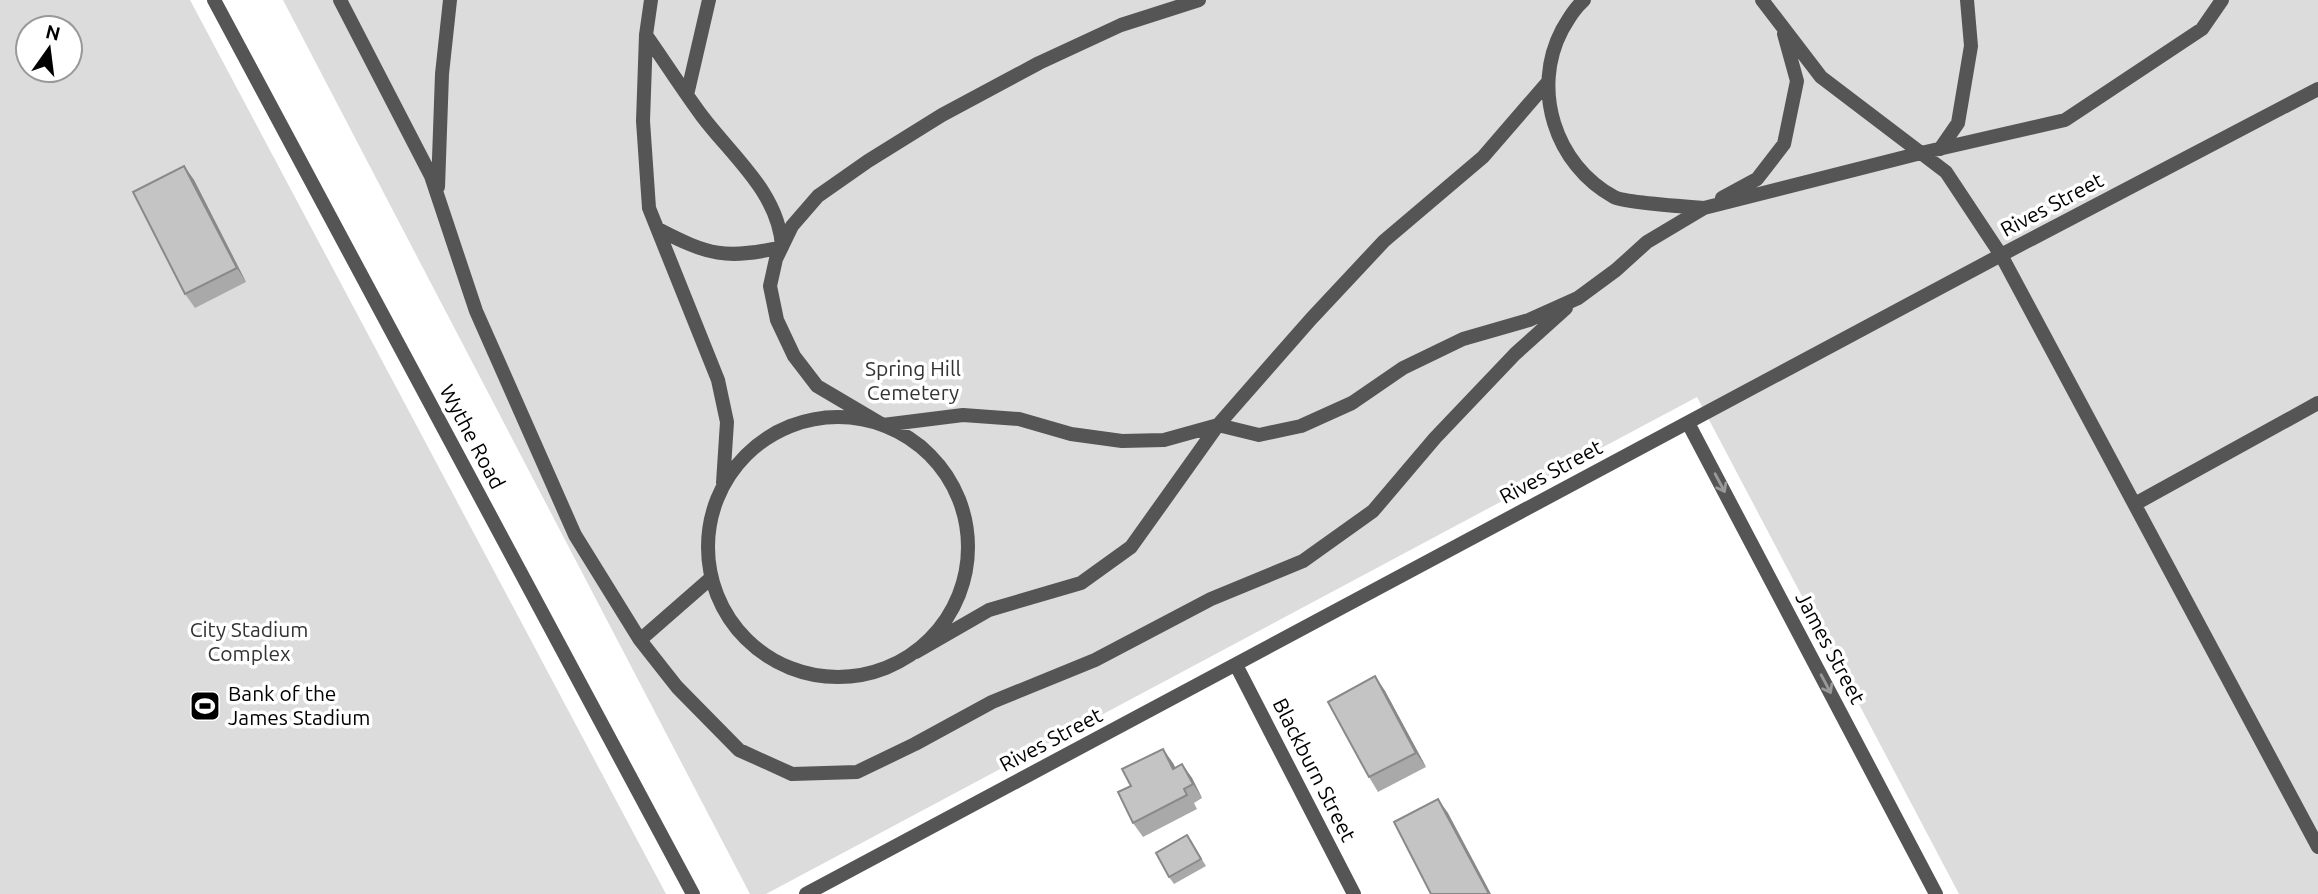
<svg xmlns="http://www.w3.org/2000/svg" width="2318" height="894" viewBox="0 0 2318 894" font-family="Ubuntu,sans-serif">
<rect width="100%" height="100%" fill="#fff"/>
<path fill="#dcdcdc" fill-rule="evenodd" d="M0 0H190L666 894H0ZM28 28H70V70H28Z
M283 0H2318V894H1959L1697 397 766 894H750Z"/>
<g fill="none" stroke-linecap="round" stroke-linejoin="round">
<path stroke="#555" stroke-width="14" d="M340 0 431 176 476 311 575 535 640 640 677 687 739 750 792 774 857 772 915 744 992 702 1095 660 1211 599 1303 561 1373 511 1435 438 1515 354 1566 308
M651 0 646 35 643 121 649 208 718 380 727 422 723 483
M1199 0 1121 25 1039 63 942 115 868 161 818 196 792 226 776 259 770 286 777 320 794 356 817 386 883 425 963 415 1019 419 1071 434 1122 441 1164 440 1218 425 1259 435 1301 426 1352 403 1403 368 1463 339 1529 320 1578 298 1616 270 1647 242 1704 208 1921 153 2065 120 2202 29 2222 0
M1584 0C1574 9 1569 18 1562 30 1531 89 1555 165 1614 197 1623 202 1690 207 1704 208
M1762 0 1821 77 1946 172 2001 255 2318 847
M646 35C665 62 682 89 702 116 732 156 779 193 782 247 726 260 708 255 658 229
M687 95 709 0
M1940 149 1958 123 1971 46 1967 0
M438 187 442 74 450 0
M1722 198 1757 179 1784 144 1797 81 1784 34
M708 547a130 130 0 1 1 260 0a130 130 0 1 1-260 0Z
M2135 504 2318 403
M640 640 711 578
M916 652 989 610 1081 583 1131 547 1218 425 1311 319 1384 241 1483 157 1547 83"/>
<path stroke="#555" stroke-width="14" d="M1688 423 1936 894
M1236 665 1354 894
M806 894 2001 255 2318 89"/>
<path stroke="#555" stroke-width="14" d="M214 0 693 894"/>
</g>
<path fill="#a9a9a9" d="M184 166 194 180 246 282 195 308 185 294Z
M1375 676 1385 691 1426 767 1378 792 1369 777Z
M1173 763 1175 768 1182 764 1192 778 1202 798 1194 803 1197 809 1143 837 1133 823 1131 786Z
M1187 835 1206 866 1174 884 1169 877Z"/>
<path fill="#898989" d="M184 166 194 180 246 282 237 268Z
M1375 676 1385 691 1426 767 1416 753Z
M1163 749 1173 763 1183 783 1173 769Z
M1182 764 1192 778 1202 798 1193 784Z
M1438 799 1448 813 1491 894H1489Z"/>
<path fill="#c4c4c4" stroke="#898989" stroke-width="2" d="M184 166 237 268 185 294 133 192Z
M1375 676 1416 753 1369 777 1328 702Z
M1163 749 1173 769 1182 764 1193 784 1184 789 1187 795 1133 823 1118 792 1131 786 1122 769Z
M1438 799 1489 894H1431L1394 822Z
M1187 835 1201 859 1169 877 1156 853Z"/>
<defs><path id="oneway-shaft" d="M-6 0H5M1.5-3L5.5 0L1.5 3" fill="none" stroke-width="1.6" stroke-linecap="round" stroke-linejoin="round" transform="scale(1.75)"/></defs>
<g stroke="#999">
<use href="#oneway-shaft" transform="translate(1720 483) rotate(62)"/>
<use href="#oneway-shaft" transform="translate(1826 684) rotate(62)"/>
</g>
<defs>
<g id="stadium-square" transform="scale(1.575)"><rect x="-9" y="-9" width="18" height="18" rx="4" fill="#000" stroke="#fff"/><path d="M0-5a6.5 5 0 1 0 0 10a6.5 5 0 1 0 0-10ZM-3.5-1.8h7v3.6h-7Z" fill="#fff"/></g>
</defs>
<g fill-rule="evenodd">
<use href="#stadium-square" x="205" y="706"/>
</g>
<g text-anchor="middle" stroke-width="7" stroke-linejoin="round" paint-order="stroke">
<g font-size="21" fill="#000" stroke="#fff">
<text transform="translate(2052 205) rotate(-28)" y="7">Rives Street</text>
<text transform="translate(472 437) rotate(62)" y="7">Wythe Road</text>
<text transform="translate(1551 472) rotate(-28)" y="7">Rives Street</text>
<text transform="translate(1830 648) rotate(62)" y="7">James Street</text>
<text transform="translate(1051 740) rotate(-28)" y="7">Rives Street</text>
<text transform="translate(1314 770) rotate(63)" y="7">Blackburn Street</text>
</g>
<g font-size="21" fill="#333" stroke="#fff">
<text x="913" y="376">Spring Hill<tspan x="913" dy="24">Cemetery</tspan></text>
<text x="249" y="637">City Stadium<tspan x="249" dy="24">Complex</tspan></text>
</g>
<g font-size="21" fill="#000" stroke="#fff" text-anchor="start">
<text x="228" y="701">Bank of the<tspan x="228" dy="24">James Stadium</tspan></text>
</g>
</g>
<g transform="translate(49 49) rotate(14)"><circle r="33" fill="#ffffff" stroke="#999999" stroke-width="2"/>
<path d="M0-5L12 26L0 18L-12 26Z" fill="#000000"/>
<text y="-10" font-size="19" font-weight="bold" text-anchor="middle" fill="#000000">N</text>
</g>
</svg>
